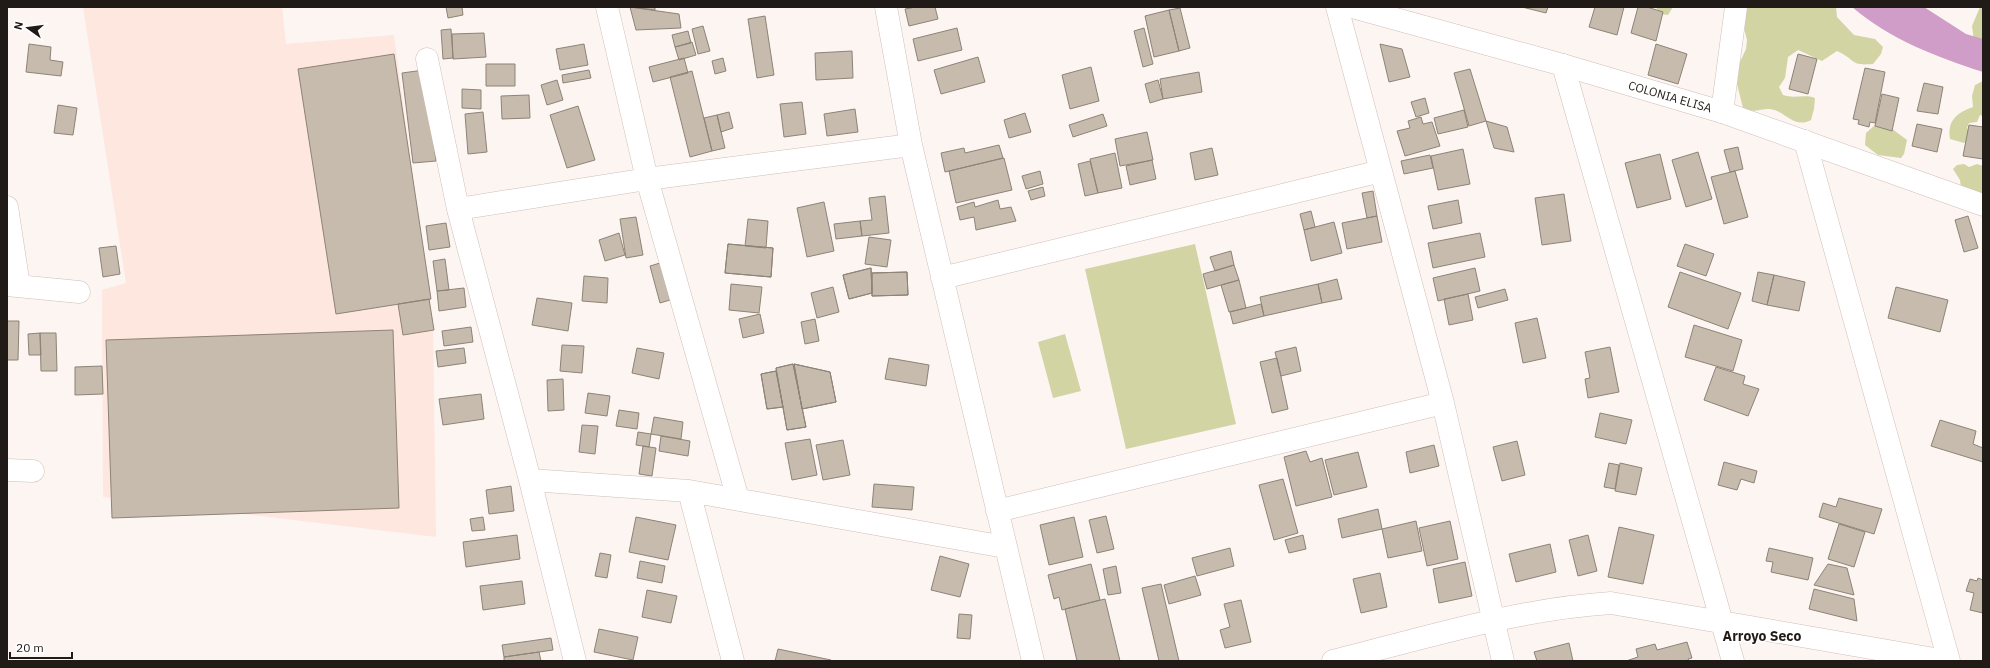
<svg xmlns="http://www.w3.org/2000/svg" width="1990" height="668" viewBox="0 0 1990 668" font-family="'IBM Plex Sans',sans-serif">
<rect width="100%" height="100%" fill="#fdf5f2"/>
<path fill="#fde7df" d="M83 7H282L286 44 394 35 433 329 436 537 103 497 102 290 126 283Z"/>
<path fill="#d2d4a4" d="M1656 7H1673L1668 15 1660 14Z
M1744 7H1836L1837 17 1854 35 1875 39 1883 47 1881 54 1873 64C1849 66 1857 60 1837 51L1822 61 1798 50 1788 57 1785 78 1779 87 1783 95C1794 99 1804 94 1815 98L1814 109 1811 120C1793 130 1784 108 1767 109 1756 110 1754 113 1743 108L1737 84 1740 62 1746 49 1747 40 1743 24Z
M1980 7H1983V43L1974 41 1972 26Z
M1983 81V116L1980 115 1977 122 1969 123 1967 128 1970 132 1969 139 1964 143 1950 139C1947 121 1956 113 1973 107L1972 96 1975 85Z
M1876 124 1887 125 1907 140 1904 154 1901 158 1878 155 1865 145 1866 133Z
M1964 164 1969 167 1977 164 1983 166V197L1961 188 1960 180 1953 169 1957 165Z
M1195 244 1236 424 1126 449 1085 269Z
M1065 334 1081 391 1053 398 1038 342Z"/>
<path fill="#cf9dc8" d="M1852 7H1924L1966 34 1983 39V72C1937 57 1889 39 1852 7Z"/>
<path fill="#c6bbad" stroke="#8d8376" d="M446 7H462L463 15 448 18Z
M630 7 679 14 681 28 636 30Z
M632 7H655V10L647 9Z
M916 7H935L938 19 909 26 905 9Z
M1522 7H1548L1546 13Z
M1595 7H1624L1617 35 1589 27Z
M1638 7H1647L1663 12 1656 41 1631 33Z
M1180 8 1190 48 1179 51 1169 10Z
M1169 10 1179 51 1154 57 1145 16Z
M765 16 774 75 757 78 748 19Z
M703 26 710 51 698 54 692 29Z
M957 28 962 50 918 61 913 39Z
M1144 28 1153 64 1143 67 1134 31Z
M451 29 453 58 443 59 441 30Z
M688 31 691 43 675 47 672 35Z
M484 33 486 57 453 59 452 34Z
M692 42 696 55 679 60 675 47Z
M29 44 51 47 50 60 63 62 61 76 26 72Z
M584 44 588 65 560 70 556 49Z
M1380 44 1402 49 1410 77 1389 82Z
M1656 44 1687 54 1678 84 1648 75Z
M852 51 853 78 816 80 815 53Z
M394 54 431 299 336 314 298 69Z
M1798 54 1817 59 1808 94 1789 89Z
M978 57 985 82 941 94 934 70Z
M684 58 688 73 653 82 649 67Z
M723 58 726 71 715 74 712 61Z
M486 64H515V86H486Z
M1091 67 1099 101 1070 109 1062 75Z
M1865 68 1885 72 1875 123 1870 122 1869 127 1858 124 1859 120 1853 119Z
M1470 69 1486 121 1469 126 1454 73Z
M424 70 436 161 413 163 402 73Z
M589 70 591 78 563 83 562 75Z
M692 71 712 151 690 157 670 77Z
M1199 72 1202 92 1163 99 1160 79Z
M557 80 563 100 547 105 541 85Z
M1158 80 1163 99 1150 103 1145 84Z
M1924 83 1943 87 1938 114 1917 111Z
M462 89 481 90V109L462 108Z
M1882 94 1899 98 1892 131 1875 126Z
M529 95 530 118 502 119 501 96Z
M1425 98 1429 113 1416 117 1411 102Z
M802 102 806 134 784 137 780 104Z
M58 105 77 108 73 135 54 133Z
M578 106 595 160 567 168 550 115Z
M855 109 858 132 827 136 824 114Z
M1464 110 1468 127 1438 134 1434 118Z
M483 112 487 152 468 154 465 114Z
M729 112 733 128 721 132 717 115Z
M1025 113 1031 132 1009 138 1004 120Z
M1103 114 1107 126 1073 137 1069 125Z
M717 115 725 148 712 151 704 118Z
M1421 117 1423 124 1432 122 1440 146 1405 156 1397 131 1410 128 1408 121Z
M1486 121 1507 127 1514 152 1494 148Z
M1917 124 1942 129 1937 152 1912 146Z
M1969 125 1983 127V159L1963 156Z
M1147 132 1153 160 1120 166 1115 139Z
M999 145 1003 158 945 172 941 153 964 148 965 153Z
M1738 147 1743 169 1730 172 1724 150Z
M1212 148 1218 175 1195 180 1190 153Z
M1463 149 1470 184 1438 190 1431 156Z
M1698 152 1712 199 1686 207 1672 160Z
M1115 153 1122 188 1098 193 1090 159Z
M1660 154 1671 199 1637 208 1625 163Z
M1430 155 1433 168 1404 174 1401 161Z
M1004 158 1012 190 956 203 949 171Z
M1152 160 1156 179 1130 185 1126 166Z
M1090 161 1098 193 1085 196 1078 164Z
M1040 171 1043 184 1026 189 1022 176Z
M1735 171 1748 217 1724 224 1711 177Z
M1043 187 1045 196 1031 200 1028 191Z
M1373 191 1377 216 1367 218 1362 193Z
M1564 194 1571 241 1542 245 1535 198Z
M885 196 889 233 862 236 860 221 872 220 869 198Z
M998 200 1000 209 1011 207 1016 221 976 230 974 217 960 220 957 207 974 202 975 207Z
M1458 200 1462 223 1433 229 1428 206Z
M824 202 834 251 807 257 797 208Z
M1311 211 1315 227 1304 230 1300 214Z
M1377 216 1382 242 1347 249 1342 223Z
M1968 216 1978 248 1964 252 1955 220Z
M636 217 643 255 626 258 620 219Z
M748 219 768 221 766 248 745 246Z
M860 221 862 236 836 239 834 224Z
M1334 222 1342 253 1311 261 1304 230Z
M446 223 450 247 429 250 426 226Z
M619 233 625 255 605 261 599 240Z
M1480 233 1485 257 1433 268 1428 243Z
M869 237 891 240 887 267 865 264Z
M728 244 773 248 771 277 725 273Z
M728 244 773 248 771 277 725 273Z
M1685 244 1714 254 1706 276 1677 266Z
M116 246 120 274 103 277 99 248Z
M1231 251 1234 265 1215 271 1210 257Z
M445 259 449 290 437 291 433 261Z
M660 263 670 300 660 303 650 266Z
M1234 265 1239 280 1207 289 1203 274Z
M871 268 872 293 849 299 843 275Z
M871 268 872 293 849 299 843 275Z
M1475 268 1480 291 1438 301 1433 278Z
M907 272 908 295 872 296V273Z
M907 272 908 295 872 296V273Z
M1680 272 1741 293 1728 329 1668 307Z
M1758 272 1774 275 1767 305 1752 301Z
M1774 275 1805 282 1799 311 1767 305Z
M584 276 608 278 607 303 582 301Z
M1337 279 1342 299 1322 303 1318 284Z
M1239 280 1246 308 1229 312 1221 285Z
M731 284 762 287 759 313 729 310Z
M1318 284 1322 303 1264 316 1260 297Z
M833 287 839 312 817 318 811 293Z
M1896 287 1948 300 1940 332 1888 318Z
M464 288 466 307 439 311 437 291Z
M1505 289 1508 300 1478 308 1475 297Z
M1468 294 1473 320 1449 325 1444 299Z
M537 298 572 303 568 331 532 325Z
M429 299 434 330 403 335 398 304Z
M1261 304 1264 316 1233 324 1230 312Z
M760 314 764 333 743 338 739 319Z
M1537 318 1546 358 1523 363 1515 323Z
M815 319 819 341 805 344 801 322Z
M7 321H19L18 360H7Z
M1694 325 1742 340 1733 371 1685 357Z
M471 327 473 342 444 346 442 331Z
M393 330 399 508 112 518 106 340Z
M40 333 41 355H29L28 334Z
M40 333H56L57 371H41Z
M562 345 584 346 582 373 560 371Z
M1296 347 1301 371 1281 376 1275 352Z
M1610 347 1619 392 1588 398 1585 379 1590 378 1585 352Z
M464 348 466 363 438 367 436 351Z
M637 348 664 353 659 379 632 373Z
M889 358 929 365 926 386 885 379Z
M1277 358 1288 409 1272 413 1260 362Z
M793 364 806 427 787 430 776 368Z
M793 364 806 427 787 430 776 368Z
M794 364 830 372 836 402 802 409Z
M794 364 830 372 836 402 802 409Z
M102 366 103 394 75 395V367Z
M1716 367 1745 376 1743 384 1759 389 1748 416 1704 400Z
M776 371 783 407 767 409 761 374Z
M776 371 783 407 767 409 761 374Z
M563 379 564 410 548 411 547 380Z
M588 393 610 396 607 416 585 413Z
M481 394 484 419 443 425 439 399Z
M619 410 639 413 637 429 616 426Z
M1600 413 1632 420 1626 444 1595 437Z
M654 417 683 422 681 439 651 434Z
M1940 420 1976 431 1973 444 1983 448V462L1931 446Z
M582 425 598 426 595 454 579 452Z
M638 432 651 434 649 447 636 445Z
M661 436 690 441 688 456 659 451Z
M810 439 817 475 792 480 785 443Z
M843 440 850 475 823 480 816 445Z
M1517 441 1525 475 1502 481 1493 447Z
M1434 445 1439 466 1410 473 1406 452Z
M643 446 656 448 652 476 639 474Z
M1306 451 1310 462 1322 458 1332 497 1296 506 1284 457Z
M1358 452 1367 487 1334 495 1325 460Z
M1724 462 1757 471 1754 483 1741 479 1737 490 1718 485Z
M1609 463 1619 465 1615 489 1604 487Z
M1620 463 1642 468 1636 495 1615 491Z
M1283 479 1298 533 1274 540 1259 485Z
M874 484 914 487 912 510 872 507Z
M511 486 514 511 489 514 486 490Z
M1839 498 1882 509 1874 534 1819 517 1823 503 1836 507Z
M1378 509 1382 529 1342 538 1338 519Z
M1106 516 1114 549 1097 553 1089 520Z
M483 517 485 530 472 531 470 519Z
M636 517 676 525 668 560 629 552Z
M1074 517 1083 557 1049 565 1040 525Z
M1416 521 1422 551 1388 558 1382 529Z
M1450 521 1458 559 1427 566 1419 528Z
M1839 524 1865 532 1854 567 1828 559Z
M1619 527 1654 535 1643 584 1608 577Z
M517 535 520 559 466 567 463 542Z
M1303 535 1306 549 1289 553 1285 540Z
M1588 535 1597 571 1578 576 1569 540Z
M1550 544 1556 572 1516 582 1509 554Z
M1230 548 1234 566 1197 576 1192 558Z
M1769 548 1813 558 1808 580 1771 572 1773 562 1766 561Z
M600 553 611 555 607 578 595 576Z
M940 556 969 564 960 597 931 590Z
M640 561 665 566 662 583 637 578Z
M1465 562 1472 596 1439 603 1433 569Z
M1091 564 1100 600 1062 610 1059 597 1054 599 1048 575Z
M1828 564 1847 568 1854 595 1814 585Z
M1116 566 1121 593 1108 595 1103 569Z
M1380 573 1387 607 1361 613 1353 579Z
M1195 576 1201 595 1169 604 1164 585Z
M1978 578 1983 580V613L1970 610 1974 593 1966 591 1970 579 1977 581Z
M522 581 525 604 483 610 480 586Z
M1161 584 1179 661H1159L1142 588Z
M1814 589 1854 599 1857 621 1809 609Z
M647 590 677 596 671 623 642 617Z
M1105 599 1120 661H1077L1065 609Z
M1241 600 1251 642 1225 648 1220 630 1230 627 1224 604Z
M959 614 972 615 970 639 957 638Z
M599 629 638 637 633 660 594 652Z
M551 638 553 650 504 657 502 645Z
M1687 642 1692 658 1688 659 1689 661H1626L1638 657 1636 649 1655 644 1657 650Z
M1569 643 1573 661H1537L1534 652Z
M778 649 831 660V661H775Z
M539 652 541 661H504V657Z"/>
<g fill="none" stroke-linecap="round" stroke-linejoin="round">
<g stroke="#d1beb7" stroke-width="23">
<path id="minor" d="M607 7 647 179 738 499
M886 7 911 145 1033 661
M1337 7 1443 403 1503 661
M427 59 458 209 530 480 575 661
M1563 65 1733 661
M1722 112 1736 7
M1805 141 1949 661
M7 207 19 286
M458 209 647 179 911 145
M942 278 1381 171
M7 285 79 292
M7 470 33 471
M530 480 689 491 1005 547
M689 491 733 661
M997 511 1443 403
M1333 661C1424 638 1517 609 1611 603L1946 661"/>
</g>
<g stroke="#d1beb7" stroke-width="23">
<path id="tertiary" d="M1352 7 1563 65 1722 112 1983 205"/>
</g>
<use href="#minor" stroke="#fff" stroke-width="22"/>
<use href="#tertiary" stroke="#fff" stroke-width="22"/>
</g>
<g text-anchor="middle" stroke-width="3" stroke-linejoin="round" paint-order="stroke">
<g font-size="12" fill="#211b18" stroke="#fff">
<text transform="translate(1670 97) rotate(16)" y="4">COLONIA ELISA</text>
</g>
<g font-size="14" font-weight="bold" fill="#211b18" stroke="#fff">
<text x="1762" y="641">Arroyo Seco</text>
</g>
</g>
<rect width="1990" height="668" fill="none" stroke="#211b18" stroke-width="16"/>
<g transform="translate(28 28) rotate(284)" stroke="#ffffff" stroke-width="3" paint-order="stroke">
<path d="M0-3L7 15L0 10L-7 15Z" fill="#211b18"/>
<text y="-6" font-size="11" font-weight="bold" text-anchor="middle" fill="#211b18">N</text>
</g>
<path d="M10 652v6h62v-6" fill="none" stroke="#211b18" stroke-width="2"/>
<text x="16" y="652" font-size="12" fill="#211b18" stroke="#ffffff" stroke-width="3" paint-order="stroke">20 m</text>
</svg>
